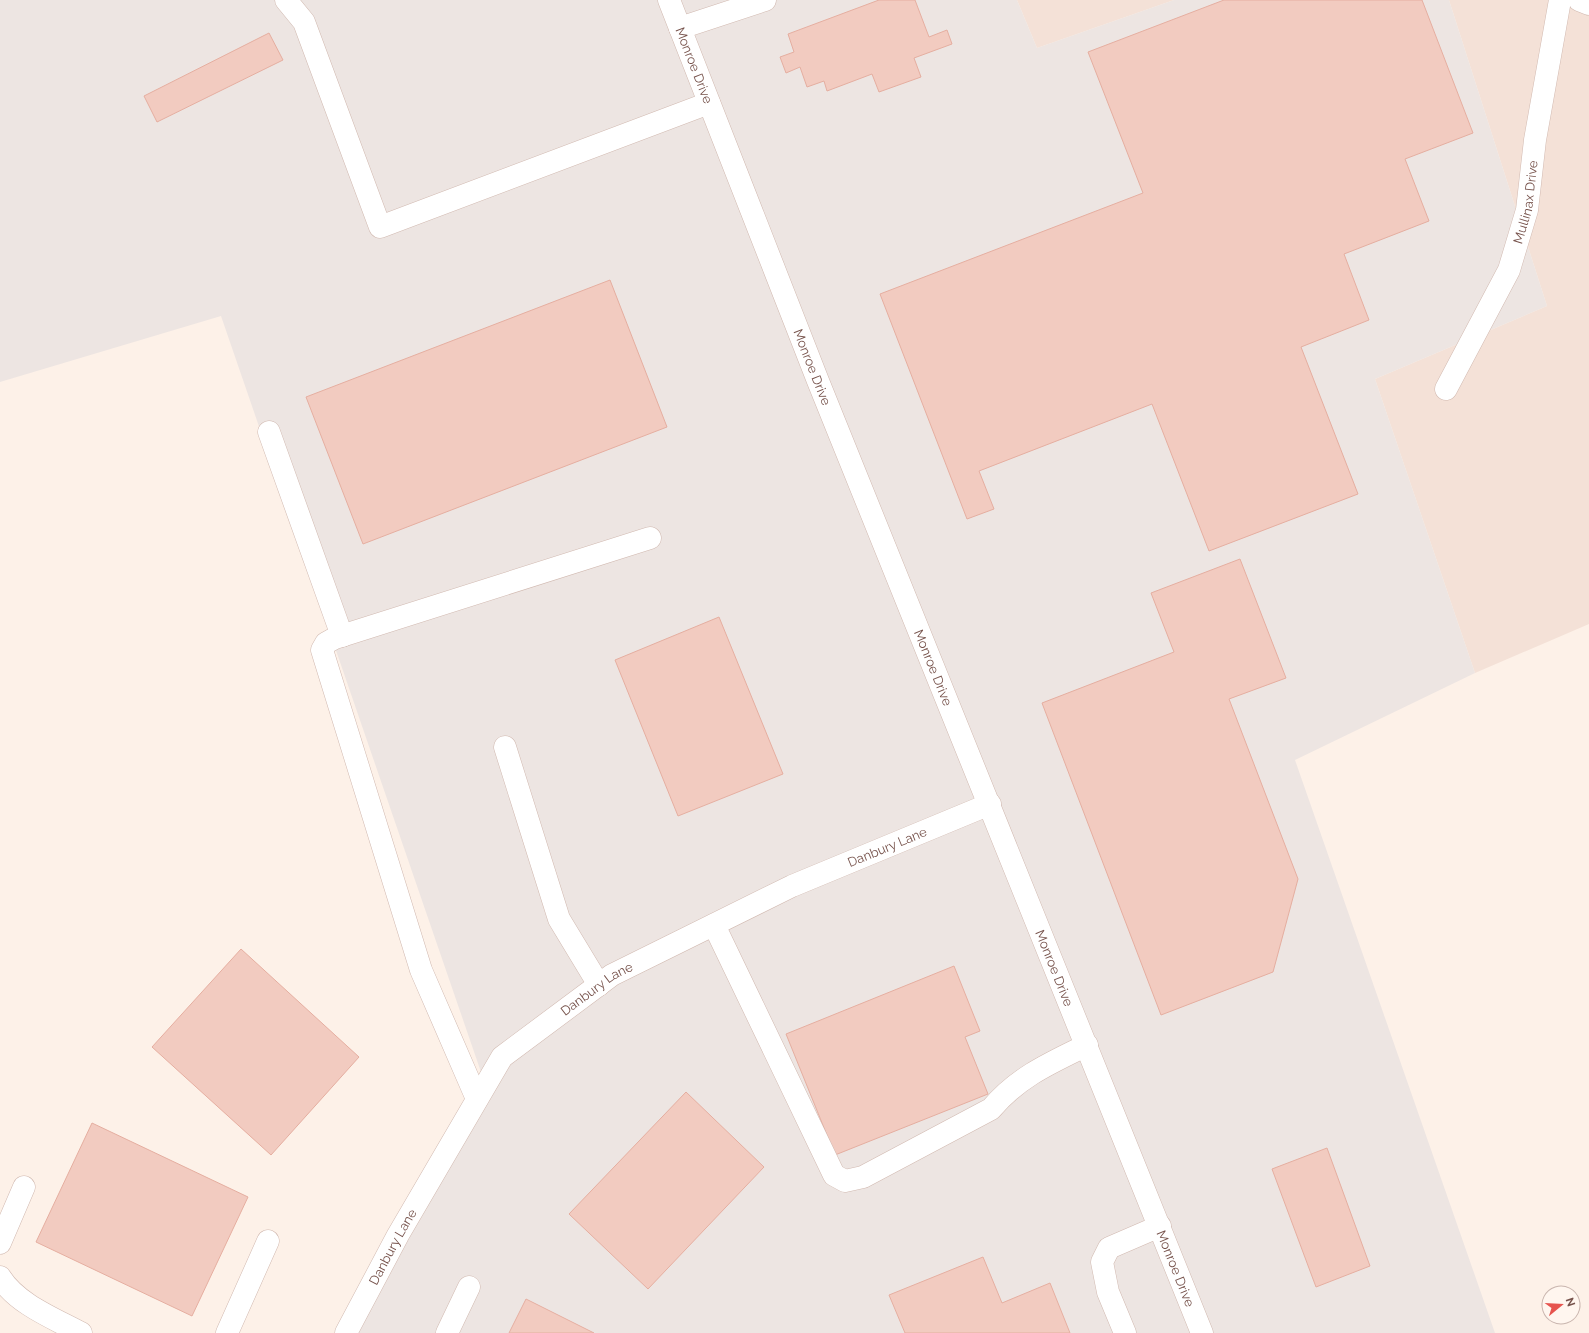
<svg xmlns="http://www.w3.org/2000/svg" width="1589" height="1333" viewBox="0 0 1589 1333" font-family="Raleway,sans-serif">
<rect width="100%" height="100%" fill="#fdf1e8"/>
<path fill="#f4e1d7" d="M1017 0H1174L1037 48Z
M1449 0H1589V624L1475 673 1375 379 1547 306Z"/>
<path fill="#ede5e2" d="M0 0H1017L1037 48 1174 0H1449L1547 306 1375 379 1475 673 1295 760 1495 1333H346L482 1075 221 316 0 382Z"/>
<path fill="#f2cbc0" stroke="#e5aea0" d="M879 0H915L929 37 947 30 952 44 914 58 921 77 879 92 872 74 827 91 824 81 807 87 800 67 786 73 780 57 794 52 788 34Z
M1224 0H1422L1473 133 1405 159 1429 221 1344 254 1369 320 1301 347 1358 494 1209 551 1152 404 979 471 994 509 967 519 880 294 1143 193 1088 52Z
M269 33 283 60 157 122 144 96Z
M610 280 667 427 363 544 306 397Z
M1240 559 1286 678 1229 699 1298 879 1273 972 1161 1015 1042 703 1174 652 1151 593Z
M719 617 783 774 678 816 615 660Z
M241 949 359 1057 271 1155 152 1047Z
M954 966 980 1031 965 1037 988 1094 835 1155 786 1034Z
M686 1092 764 1167 648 1289 569 1214Z
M92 1123 248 1197 192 1316 36 1242Z
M1327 1148 1370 1266 1316 1287 1272 1169Z
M983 1257 1002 1303 1050 1283 1070 1333H905L889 1295Z
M526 1299 594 1333H509Z"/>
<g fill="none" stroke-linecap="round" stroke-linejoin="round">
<g stroke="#d1b9b0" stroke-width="23">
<g id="minor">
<path d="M286 0 304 22 380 227 709 103"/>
<path id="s1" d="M669 0 818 381 1202 1333"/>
<path d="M1579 0 1589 4"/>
<path d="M680 28 765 0"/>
<path id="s2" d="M1446 389 1509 270 1527 210 1535 140 1560 0"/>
<path d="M269 432 342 636"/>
<path d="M505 747 559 919 599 985"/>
<path d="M714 925 834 1175 845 1181 863 1177 991 1109C1018 1077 1050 1063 1087 1045"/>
<path d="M477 1099 421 970 322 650 326 643 335 638 650 538"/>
<path d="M0 1243 24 1187"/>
<path d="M0 1277C17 1304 53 1318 81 1333"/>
<path d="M227 1333 268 1241"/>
<path id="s3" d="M346 1333 398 1235 502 1057 612 975 792 886 990 804"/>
<path d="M447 1333 469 1287"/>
<path d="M1125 1333 1108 1292 1102 1262 1109 1248 1160 1226"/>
</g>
</g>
<use href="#minor" stroke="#fff" stroke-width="22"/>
</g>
<g text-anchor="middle" stroke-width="3" stroke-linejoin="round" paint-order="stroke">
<g font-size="13" fill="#77534c" stroke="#fff6ef">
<text dy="5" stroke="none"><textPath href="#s1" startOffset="70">Monroe Drive</textPath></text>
<text dy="5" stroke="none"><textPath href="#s2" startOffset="205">Mullinax Drive</textPath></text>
<text dy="5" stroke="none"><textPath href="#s1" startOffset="394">Monroe Drive</textPath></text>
<text dy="5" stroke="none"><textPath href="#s1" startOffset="718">Monroe Drive</textPath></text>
<text dy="5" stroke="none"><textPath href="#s3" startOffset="758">Danbury Lane</textPath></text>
<text dy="5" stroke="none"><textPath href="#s1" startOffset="1042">Monroe Drive</textPath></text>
<text dy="5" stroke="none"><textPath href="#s3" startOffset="434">Danbury Lane</textPath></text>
<text dy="5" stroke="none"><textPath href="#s3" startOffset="98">Danbury Lane</textPath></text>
<text dy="5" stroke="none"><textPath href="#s1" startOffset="1366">Monroe Drive</textPath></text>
</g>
</g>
<g transform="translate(1561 1305) rotate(72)"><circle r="19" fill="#fff6ef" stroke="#c9b5ae"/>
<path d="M0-3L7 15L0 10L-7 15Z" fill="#e6544e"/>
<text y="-6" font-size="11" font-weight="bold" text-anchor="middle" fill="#77534c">N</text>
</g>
</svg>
